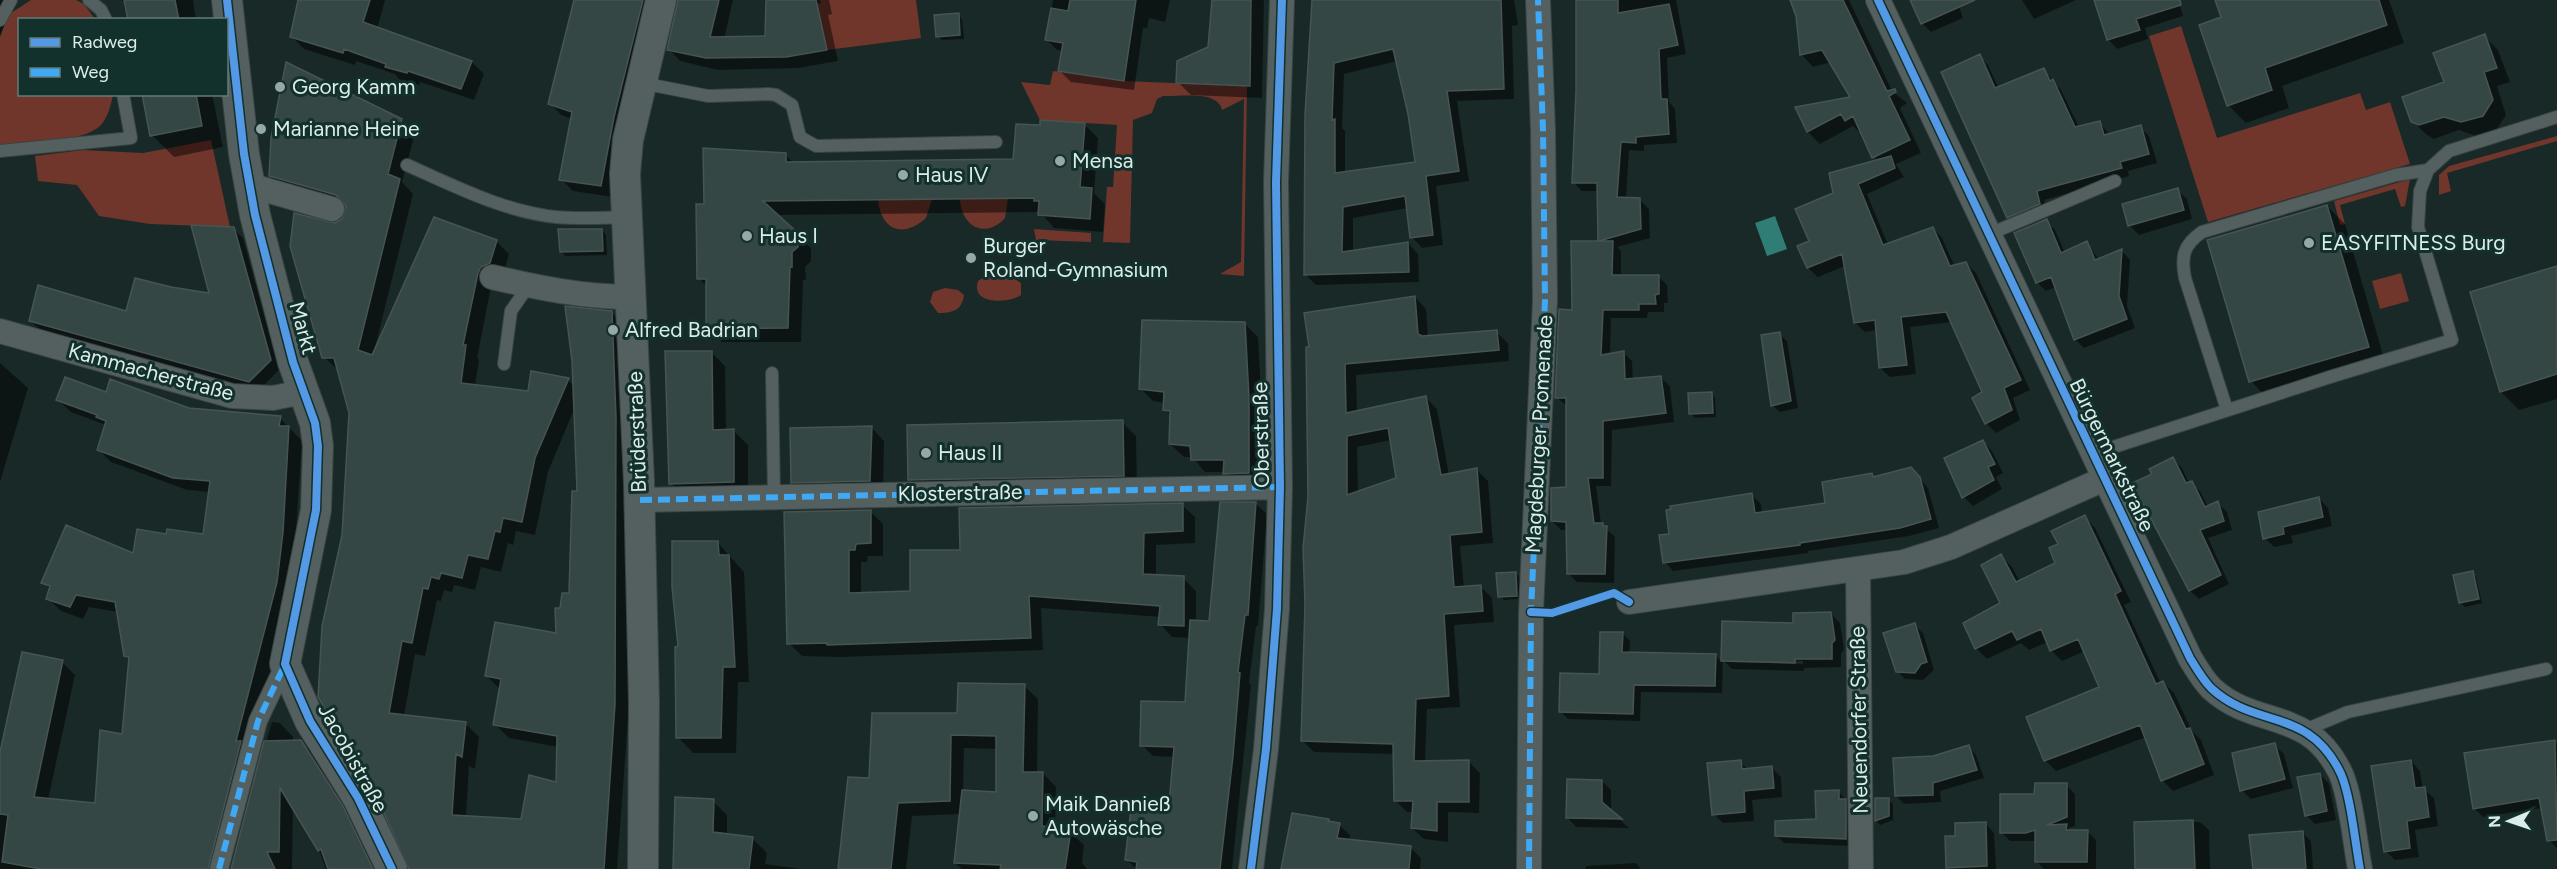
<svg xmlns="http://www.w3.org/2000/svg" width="2557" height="869" viewBox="0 0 2557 869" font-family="Figtree,sans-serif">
<rect width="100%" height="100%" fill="#192927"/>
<path fill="#70352b" d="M31 0H76L84 4 95 19 20 20V94L113 95C111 105 108 117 101 125 83 143 25 144 0 145V37L8 15Z
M820 0H916L921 38 827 50 817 4 821 3Z
M2181 26 2217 138 2360 93 2366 110 2390 102 2410 164 2208 222 2149 36Z
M1053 71 1124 81 1247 86 1244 276 1220 274 1241 262 1244 99 1222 110C1218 90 1179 97 1163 96L1157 99 1152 113 1133 120 1130 243 1103 242 1107 187H1113L1117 125 1040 120 1021 82 1050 85Z
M2557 136V141L2447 173 2451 191 2439 195V175L2449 166Z
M211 140 230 227 150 224 99 216 77 185 38 181 35 156 83 150 143 153Z
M2410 179 2405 206 2401 207 2395 189 2340 205 2345 224 2340 225 2334 201Z
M1008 198 1005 218C985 240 961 226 960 199Z
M932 199 926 218C903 239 881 230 878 200Z
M1034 229 1091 233V242L1036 240Z
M2401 273 2409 301 2380 309 2372 281Z
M1007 274 1021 283V295C1008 304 970 305 978 281L987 275Z
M945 288 958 290 964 295C962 311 952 313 938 313L930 302 933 292Z"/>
<path fill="#2f7d74" d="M1775 216 1787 249 1767 256 1755 223Z"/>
<path fill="#0007" fill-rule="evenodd" d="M0 0H9L10 11 0 36Z
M121 0H193L196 20H129L126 2Z
M301 0H385L377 29 472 62 484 74 474 100 420 82 419 85 399 79 395 74 356 61 355 65 304 49 291 36Z
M576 0H660L613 197 573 191 561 179 572 119 561 115 550 103Z
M678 0H733L724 39 766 38 767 0H829L832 14 828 15 838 61 798 68 718 70 680 61 669 49Z
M1053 0H1170L1165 22 1149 18 1147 28H1143L1134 90 1071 82 1060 71 1063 51 1057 50 1047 40Z
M1214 0H1264L1262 98 1191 95 1178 82 1210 48Z
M1313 0H1514L1518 25 1512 26 1514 99 1457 101 1469 181 1436 186 1443 245 1422 248 1412 237 1408 208 1353 218V252L1408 243 1418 254 1419 282 1316 285 1305 274ZM1397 61 1410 114 1417 164 1345 173V131L1342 128 1344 74Z
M1578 0H1676L1686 54 1667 58 1669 102 1675 109 1677 143 1644 145V151L1629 150 1626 199 1640 200 1649 209 1650 238 1617 247 1621 251V276H1658L1667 285 1668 303H1664V312H1648L1647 318H1611L1610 355 1623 352 1632 361 1633 380 1661 378 1670 386 1674 422 1612 430 1611 486H1596L1601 524 1615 537 1614 583 1577 582 1568 573 1567 530H1561L1552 521 1567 488V406L1556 397 1573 311 1599 242V191H1582L1573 182Z
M1792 0H1849L1892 91 1907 103 1900 108 1921 153 1896 164 1904 177 1867 194 1888 245 1933 228 1942 238 1955 267 1966 263 1976 273 2030 390 2013 398 2020 420 1996 433 1986 423 1984 393 1952 322 1910 327 1916 374 1890 377 1880 368 1877 330 1865 332 1855 323 1845 266 1818 277 1808 268 1799 247 1811 241 1835 194 1878 162 1861 130 1859 132 1853 126 1820 144 1808 132 1797 108 1852 98 1831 62 1813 67 1801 54 1798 15Z
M1911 0H1957L1963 18 1931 32 1922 23Z
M2022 0H2076L2034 19Z
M2130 0H2178L2183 16 2145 28 2148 39 2117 49 2108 39Z
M2217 0H2389L2404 43 2282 86 2289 108 2246 123 2228 105 2223 18Z
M958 15 962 19 964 39 942 40 937 36Z
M2484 36 2498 50 2510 82 2497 86 2506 115 2497 129 2476 136 2459 130 2434 139 2427 135 2412 121Z
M1979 56 1988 65 1999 89 2043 69 2061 90 2079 127 2100 123 2110 135 2140 127 2149 136 2157 163 2128 171 2129 176 2044 200 2049 210 2017 225 2008 217Z
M144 94H212L223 147 174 157 152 135Z
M401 120 415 133 402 182 413 194 375 348 496 241 509 254 503 276 491 287 477 358 479 360 475 386 529 393 568 380 574 386 611 312 625 326 629 431 628 719 617 869H410L344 535 350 413 339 371 324 357 335 224 344 220 347 207 284 189 270 175ZM575 407 578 492 571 594 561 609 557 635 487 676 501 690 495 724 509 738 558 747 557 784 522 821 466 817 469 766 475 769 479 737 465 723 404 716 415 654 425 656 437 600 441 601 444 590 452 592 454 585 475 590 481 567 501 572 508 543 513 545 516 531 535 535 548 472Z
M1084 124 1098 138 1094 193 1105 204 1103 232 1054 228 1040 212 776 215 811 248V261L805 267 806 280H803L801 342H722L708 328 707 287 699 278 706 206 785 155 794 163 1014 160Z
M2177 190 2187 199 2192 219 2139 235 2129 225Z
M2327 206 2345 224 2386 365 2269 400 2251 381Z
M2046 221 2055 230 2065 253 2087 243 2099 260 2122 251 2130 260 2127 306 2135 328 2084 348 2075 339 2056 287 2046 291 2037 282Z
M233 229 243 238 279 370 259 390 40 330 30 320 128 313 170 289 211 295Z
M602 230 606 235 607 255 565 256 561 251Z
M2557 268V399L2519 410 2501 392 2472 293Z
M1415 297 1426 309 1428 337 1496 332 1508 343 1509 361 1356 375 1357 412 1425 397 1437 409 1449 475 1477 470 1488 481 1493 543 1460 546 1464 588 1481 587 1492 598 1494 622 1454 625 1460 707 1427 709 1425 762 1468 761 1480 773 1479 813 1448 812V842L1424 839 1412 828 1413 812H1407L1395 800V754L1314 752 1302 740 1309 497 1307 348ZM1391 440 1398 479 1358 493 1357 447Z
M1244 323 1258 337 1262 412V486H1237L1224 472H1205L1192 457H1184L1170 444 1172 416 1165 410V403L1153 401 1140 388Z
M1779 334 1787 341 1798 408 1780 412 1772 405Z
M711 352 725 366 726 431H734L748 445V496L685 497 671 483Z
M0 363 28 388 0 482Z
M1711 393 1715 398 1716 417 1695 418 1691 413Z
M106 394 189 409 280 418 302 441 295 546 278 649 216 869H0V765L62 662 75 675 48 800 96 804 124 736 131 661 125 655 118 612 89 607 83 619 61 611 48 598 51 590 43 582 134 555 168 535H204L210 492 187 490 111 462 98 449 106 425 71 412 58 400Z
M1122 422 1136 436 1137 487 924 493 910 479Z
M871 427 884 441 883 493 806 495 792 482Z
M1983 441 1992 451 2003 473 1996 477 2002 489 1973 506 1964 497Z
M2173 459 2182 468 2189 483 2200 491 2208 507 2218 503 2227 512 2232 530 2208 538 2229 584 2199 599 2190 591Z
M1910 469 1928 488 1939 528 1909 536 1808 551V553L1673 571 1665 562 1671 535 1752 495 1761 504 1762 514 1827 504 1872 475 1875 478Z
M2319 498 2328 508 2332 526 2291 536 2293 543 2274 547 2265 538Z
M1255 503 1267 514 1258 626H1256L1249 683 1251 685 1232 869H1136L1127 860 1170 806 1175 757 1153 756 1142 745 1186 704 1190 638 1172 637 1160 624 1161 617 1041 608 1043 650 841 657 802 656 789 643 870 511 883 524V556H868L867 562H861V594L912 593 961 551 1182 505 1195 517V543L1156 545V576L1183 578 1196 591V622L1210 623Z
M2085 517 2095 528 2131 602 2124 605 2161 684 2163 682 2174 693 2192 731 2201 740 2214 775 2173 791 2162 780 2146 737 2056 771 2045 760 2101 687 2085 651 2062 661 2051 650 2048 642 2029 650 2021 643 1987 659 1976 648 2002 604 2001 556 2012 567 2020 582 2057 564 2060 545Z
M718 543 744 572 749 682H738L736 753H693L678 737 680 647Z
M2472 572 2476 577 2482 603 2465 607 2461 603 2455 576Z
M1516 573 1520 578 1521 599 1504 600 1499 596Z
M1831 614 1840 623 1844 650 1841 653V667L1804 668V671L1732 669 1723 660 1722 693 1641 692 1640 721 1568 719 1560 711 1600 675 1622 633 1630 641 1629 654 1715 655 1722 662 1723 623 1795 625ZM1730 659 1803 661V664L1730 662Z
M1914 625 1923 633 1934 670 1923 680 1905 679 1897 671Z
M1024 686 1038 699 1037 773H1043L1056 787 1055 830 1070 832 1084 845 1082 863 1087 869H962L955 863 961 814 912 816 906 869H840L870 780 959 714ZM964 748 998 749 997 794 963 792Z
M272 722 280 723 293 737V741H301L315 755 356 821 379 869H326L319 850 293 807 292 869H240L259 766Z
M2555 742 2557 744V848L2548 839 2542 808 2483 817 2474 808Z
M2274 745 2284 754 2293 788 2251 799 2242 790Z
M1968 747 1976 755 1984 778 1940 791 1941 802 1904 804 1896 796 1933 758Z
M2411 761 2420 771 2423 789 2434 798 2438 826 2415 830 2419 857 2395 860 2386 851Z
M1740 762 1748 770 1772 768 1781 777 1782 797 1752 800 1754 821 1723 823 1714 814Z
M2320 774 2329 784 2336 820 2315 824 2306 815Z
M1602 781 1611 790V812L1629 828 1576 827 1567 817Z
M2066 785 2075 794V826L2068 828 2071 831H2087L2096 840V869H2044L2036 861V841H2010L2001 832 2036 795Z
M1838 791 1853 807V846L1784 843 1777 836 1818 821Z
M1876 799H1888L1893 804V820L1880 825 1876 821Z
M713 801 727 815V835L753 839 767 853 765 864 801 869H675Z
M1328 820 1339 825 1350 835 1349 841 1411 848 1421 858 1420 869H1284Z
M2200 822 2209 830 2210 869H2136L2135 824Z
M1985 823 1994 833 1996 869H1949L1956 837Z
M2302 832 2311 841 2313 869H2253Z
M1636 863 1641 869H1586V866Z"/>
<path fill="#354745" stroke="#465452" stroke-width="1.5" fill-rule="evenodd" d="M124 0H175L179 20H128Z
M298 0H370L363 22 472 61 461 89 408 71 407 73 385 67 386 64 344 49 343 53 290 37Z
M574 0H643L614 117 601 186 559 180 572 112 548 104Z
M678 0H719L710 37 765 36 766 0H816L827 50 786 57 706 58 667 50Z
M1070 0H1136L1124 81 1058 71 1063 43 1045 40 1051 8 1068 11Z
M1212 0H1251L1250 86 1176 83 1177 61 1208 47Z
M1312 0H1501L1504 89 1447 91 1459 171 1426 176 1433 235 1410 238 1405 196 1343 207 1342 252 1408 242 1409 272 1304 275 1305 115ZM1393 49 1408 114 1415 162 1335 173V119L1332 120 1334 63Z
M1576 0H1618V13L1669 4 1678 45 1659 49 1661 99H1667L1669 134 1636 137V143L1621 142 1617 197 1640 198 1641 229 1599 241H1613L1612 275H1659V294L1655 295 1656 304H1639V310H1603L1601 355 1624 351 1625 379 1661 376 1666 413 1603 421V478H1588L1594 523H1603V526H1607L1605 574H1567L1566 522 1551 521V488L1566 487V398H1555L1559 309 1572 310 1571 241H1598L1597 183H1572L1576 91Z
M1790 0H1843L1887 91 1895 89 1896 92 1889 96 1910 140 1872 158 1853 116 1845 121 1841 114 1807 132 1795 107 1850 97 1822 50 1800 55 1796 16Z
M1910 0H1975L1921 24Z
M2094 0H2180L2181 5 2136 19 2140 30 2107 40Z
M2215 0H2379L2387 25 2265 68 2272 90 2227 106 2199 25 2221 17Z
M959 13 960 35 936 37 934 15Z
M2485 34 2497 68 2484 72 2493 100 2483 116 2461 122 2444 117 2419 125 2411 122 2402 97 2444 82 2433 53Z
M1980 54 1995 88 2044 68 2050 81 2053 79 2075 127 2100 121 2104 135 2141 125 2149 154 2120 162 2122 168 2037 191 2040 204 2007 218 1941 72Z
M286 62 402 119 388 174 400 179 358 350 372 355 434 217 497 240 490 263 481 267 478 273 463 345H466L461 383 528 391 531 371 569 378 535 458 522 522 503 518 500 532 495 531 488 559 468 555 462 578 441 573 439 579 431 577 428 589 423 588 412 643 402 641 389 713 466 722 462 757 456 754 452 815 521 819 529 775 556 782 557 736 493 725 501 679 485 676 495 622 556 633 555 608H560L562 593H569L572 491H577L572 361 565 306 612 311 616 417 615 704 604 869H409L374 791 318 697 322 626 342 535 349 413 334 358H322L290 246 294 213 335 223 342 219 346 206 336 195 269 176 271 138Z
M142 94H196L202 126 150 136Z
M1040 120 1085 123 1080 187 1092 188 1090 219 1038 215 1039 201H1034V198L763 201 798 233V247L792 252V267H790L788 328 706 329V279H697L696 204H704L703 148 786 153V162L1013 159 1016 124 1040 125Z
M1891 156 1895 168 1858 184 1883 245 1933 227 1950 266 1966 262 2021 380 2004 388 2012 410 1985 424 1972 398 1982 392 1946 312 1901 317 1907 365 1879 368 1875 320 1854 323 1842 254 1807 268 1797 246 1809 241 1795 209 1833 193 1829 173Z
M2178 188 2184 210 2128 226 2122 204Z
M2327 205 2369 347 2249 382 2207 240Z
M2047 219 2061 253 2087 241 2095 260 2122 249 2119 296 2127 319 2074 340 2051 277 2036 283 2014 233Z
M191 225 234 227 271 360 249 382 29 321 38 285 126 311 135 278 171 287 209 293Z
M558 229H602L603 251 560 252Z
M2557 266V374L2500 392 2470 292Z
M1415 296 1418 334 1422 336 1497 330 1499 350 1345 364 1346 413 1426 396 1441 475 1477 468 1482 532 1450 535 1454 587 1481 585 1483 611 1444 614 1449 696 1416 699 1414 761 1469 760V802H1437V831L1411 828 1413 801H1394L1393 744 1301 741 1305 604 1303 548 1308 497 1306 347H1309L1304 313ZM1388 428 1396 478 1347 495V436Z
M1142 320 1245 322 1249 398V473L1223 474 1224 460H1191L1190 446 1169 444 1170 411 1163 410 1164 392 1139 389Z
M1780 332 1791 401 1771 406 1761 335Z
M665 351H712L713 430 734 429V482L669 484Z
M65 377 106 392 110 379 189 408 281 416 279 426H289L283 532 277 582 236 741H241L208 869H41L2 862 8 815 0 814V752L22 652 63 660 34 797 95 803 100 730 122 734 129 657 124 656 115 602 76 595 70 607 46 599 50 586 41 583 66 525 133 553 137 529 166 534 167 529 203 534 210 481 173 478 97 450 106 421 96 417 97 415 56 400Z
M1712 392 1713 413 1689 414 1688 393Z
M1123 420 1124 476 908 480 907 425Z
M872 426 870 481 791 483 790 428Z
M1983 440 1995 464 1988 467 1994 480 1962 498 1944 458Z
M2173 457 2186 483 2192 481 2205 507 2218 501 2224 521 2200 530 2221 575 2189 591 2132 483 2152 474 2149 469Z
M1911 467 1920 477 1931 519 1900 528 1800 543V545L1663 563 1659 535 1669 534 1666 510 1671 509 1670 506 1752 493 1755 513 1825 503 1822 482 1872 473 1873 477Z
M2319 497 2323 517 2283 527 2284 534 2263 539 2258 512Z
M1220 502H1256L1248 615H1245L1238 672 1240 673 1233 756 1220 869H1136L1137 862 1125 860 1132 800 1169 804 1174 747 1140 746 1141 701 1185 702 1190 620 1209 621Z
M1183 503V531L1144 533 1143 574 1184 576V626L1158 625 1160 606 1029 596 1031 638 827 645V643L787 644 784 512 871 510V543L856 544 855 550H849V593L910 591V550H960L959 508Z
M2085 515 2121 591 2115 594 2156 684 2163 681 2186 729 2190 728 2204 764 2161 781 2140 725 2044 761 2026 717 2099 687 2078 639 2050 651 2041 629 2017 640 2012 631 1975 649 1963 623 2000 603 1981 565 2001 554 2016 582 2055 563 2049 548 2058 544 2051 531Z
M672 541H718L719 555H729L735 667H723L721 738H676L675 647 678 646 672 587Z
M2473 571 2479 599 2459 603 2453 575Z
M1516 572 1517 596 1498 597 1496 573Z
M1831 612 1835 640 1832 643V659H1795V663L1721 661 1722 621 1793 623V613Z
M1915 623 1927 662 1921 664 1915 673 1896 672 1883 633Z
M1600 632H1623L1622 652 1716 654 1715 686 1634 685 1633 714 1559 712 1560 673 1599 674Z
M958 683 1025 684 1023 772H1043L1042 826 1071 830 1065 869H1000L1001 865 954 863 962 790 996 792V736L951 735 950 801 898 803 891 869H838L848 777 869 778 872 713H957Z
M301 740 343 806 373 869H328L321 849 318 851 280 788 279 852H267L275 869H231L264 741Z
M2555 740 2557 840 2547 841 2539 798 2473 809 2464 753Z
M2275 743 2285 779 2240 791 2232 753Z
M1969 745 1977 770 1933 783V795L1895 796 1893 758 1933 756Z
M1741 760 1742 769 1772 766 1774 788 1744 791 1745 812 1712 815 1707 763Z
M2411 760 2415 788 2425 787 2429 817 2407 821 2410 848 2384 852 2371 766Z
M2320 773 2327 811 2305 816 2297 777Z
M1567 779 1602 780V802L1622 819 1566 818Z
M2035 783H2067V817L2047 825 2067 824 2066 830H2088L2087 862H2035V830L2026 833H2000V794H2034Z
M1839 790V799H1846V839L1775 836V821L1816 819 1815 791Z
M675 797 714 799 713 832 753 837 749 869H673Z
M1875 798H1889V816L1875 821Z
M1292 813 1329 819 1328 821 1340 823 1337 838 1411 846 1409 869H1281Z
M2193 820 2195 869H2135L2134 822Z
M1986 822 1987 866 1946 868 1945 836H1955V823Z
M2303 831 2306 869H2253L2249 835Z"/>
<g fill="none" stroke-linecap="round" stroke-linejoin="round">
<g stroke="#394543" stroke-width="14">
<path id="service" d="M89 0 101 10 106 20
M0 20 11 0
M642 83 708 96 768 94 776 95 792 105 800 137 816 146 996 142
M0 151 131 138 123 94
M407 165C454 186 505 212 556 217 579 219 603 218 626 217
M1987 235 2115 181
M504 364 511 311 529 285
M772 373 774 497
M2227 410 2185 278C2181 257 2183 245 2202 232L2396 175 2428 170
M2092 454 2330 377 2452 340 2418 227 2420 191 2428 170 2449 151 2557 117
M2305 730 2348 712 2546 669"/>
</g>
<g stroke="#394543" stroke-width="20">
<path id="pedestrian" d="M219 869 258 721 285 664"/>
</g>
<g stroke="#394543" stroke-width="26">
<path id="minor" d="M1878 0 2190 658C2196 668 2203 680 2211 688 2256 730 2309 706 2341 774 2351 797 2355 843 2360 869
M249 185 332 209
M492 277C539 288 583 297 631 297
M0 331 232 396 273 398 303 392
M640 500 1280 487
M1858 570 1861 869
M1629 602 1904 562 1951 547 2104 479
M1251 869 1266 749 1277 609 1280 487 1276 182 1282 0
M1529 869 1531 612 1545 300 1543 130 1538 0"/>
</g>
<g stroke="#394543" stroke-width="32">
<path id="tertiary" d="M227 0 244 154 255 215 293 362 315 423 318 446 316 510 285 664 310 721 358 798 392 869
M643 869 644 702 639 482 625 174 628 140 661 0"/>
</g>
<use href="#service" stroke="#54605f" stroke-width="12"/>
<use href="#pedestrian" stroke="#54605f" stroke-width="18"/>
<use href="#minor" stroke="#54605f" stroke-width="24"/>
<use href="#tertiary" stroke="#54605f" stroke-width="30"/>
<path stroke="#3fa9f5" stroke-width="6" stroke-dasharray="12 6" stroke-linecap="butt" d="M640 500 1280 487
M219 869 258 721 285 664
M1529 869 1531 612 1545 300 1543 130 1538 0"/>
<g stroke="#12302c" stroke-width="11">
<path id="cycleway" d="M227 0 244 154 255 215 293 362 315 423 318 446 316 510 285 664 310 721 358 798 392 869
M1878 0 2190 658C2196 668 2203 680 2211 688 2256 730 2309 706 2341 774 2351 797 2355 843 2360 869
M1531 612 1552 613 1614 593 1629 602
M1251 869 1266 749 1277 609 1280 487 1276 182 1282 0"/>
</g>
<use href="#cycleway" stroke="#5399e6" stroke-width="8"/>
</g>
<g fill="#98a8a5" stroke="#12302c" stroke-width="2">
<circle cx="280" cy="87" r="6"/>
<circle cx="261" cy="129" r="6"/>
<circle cx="1060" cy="161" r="6"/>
<circle cx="903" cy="175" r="6"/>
<circle cx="747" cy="236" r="6"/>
<circle cx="2309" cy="243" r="6"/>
<circle cx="971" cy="258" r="6"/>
<circle cx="613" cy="330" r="6"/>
<circle cx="926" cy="453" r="6"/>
<circle cx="1033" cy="816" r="6"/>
</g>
<g text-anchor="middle" stroke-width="6" stroke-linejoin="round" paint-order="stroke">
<g font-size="21" fill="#dcece9" stroke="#12302c" text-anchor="start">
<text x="292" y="94">Georg Kamm</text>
<text x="273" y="136">Marianne Heine</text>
<text x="1072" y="168">Mensa</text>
<text x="915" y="182">Haus IV</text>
<text x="759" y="243">Haus I</text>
<text x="2321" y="250">EASYFITNESS Burg</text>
<text x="983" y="253">Burger<tspan x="983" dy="24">Roland-Gymnasium</tspan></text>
<text x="625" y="337">Alfred Badrian</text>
<text x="938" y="460">Haus II</text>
<text x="1045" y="811">Maik Dannieß<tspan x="1045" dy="24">Autowäsche</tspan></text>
</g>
<g font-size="21" fill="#dcece9" stroke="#12302c">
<text transform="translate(303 328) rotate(75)" y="7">Markt</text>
<text transform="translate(151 372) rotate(15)" y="7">Kammacherstraße</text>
<text transform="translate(637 432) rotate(-92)" y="7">Brüderstraße</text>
<text transform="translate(1539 434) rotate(-87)" y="7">Magdeburger Promenade</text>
<text transform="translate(1261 435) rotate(-91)" y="7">Oberstraße</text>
<text transform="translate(2112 455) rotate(64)" y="7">Bürgermarkstraße</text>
<text transform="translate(960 493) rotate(-1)" y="7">Klosterstraße</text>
<text transform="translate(1859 720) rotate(-91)" y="7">Neuendorfer Straße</text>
<text transform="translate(353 758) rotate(61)" y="7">Jacobistraße</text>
</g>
</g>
<rect x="18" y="18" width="210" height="78" fill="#12302c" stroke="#637b78" stroke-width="1.5"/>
<rect x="30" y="38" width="30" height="9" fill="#5399e6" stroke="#637b78" stroke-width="1.5"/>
<text x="72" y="48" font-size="18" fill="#dcece9">Radweg</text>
<rect x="30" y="68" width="30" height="9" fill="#3fa9f5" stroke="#637b78" stroke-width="1.5"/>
<text x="72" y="78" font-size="18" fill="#dcece9">Weg</text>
<g transform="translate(2509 821) rotate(268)" stroke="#12302c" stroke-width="4.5" paint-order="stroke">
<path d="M0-4.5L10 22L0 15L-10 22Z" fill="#dcece9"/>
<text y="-9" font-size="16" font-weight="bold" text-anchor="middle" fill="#dcece9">N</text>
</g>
</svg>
